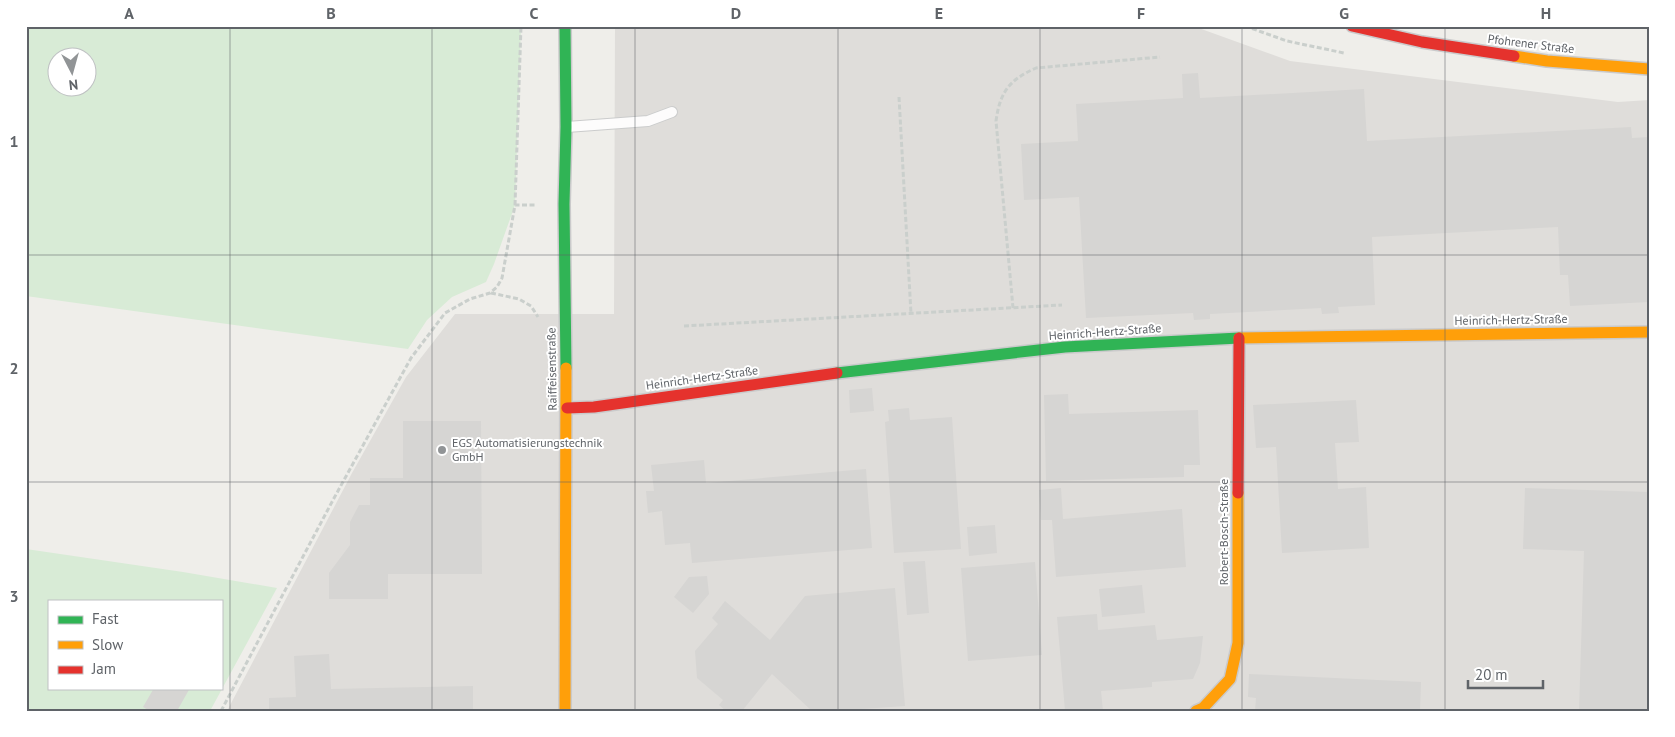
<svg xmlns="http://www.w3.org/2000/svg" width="1675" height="737" viewBox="0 0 1675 737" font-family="'PT Sans',sans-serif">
<rect width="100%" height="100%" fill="#efeeea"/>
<path fill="#dfddda" d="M615 26H1193L1290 61 1618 102 1649 100V711H227L352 473 406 377 455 314H614Z"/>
<path fill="#d8ebd6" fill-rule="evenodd" d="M26 26H521L515 205 494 264 486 282 452 297 427 320 408 349 26 296ZM58 58H88V88H58Z
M26 549 183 572 277 588 210 711H26ZM49 601H221V688H49Z"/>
<path fill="#d6d5d3" d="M1198 73 1200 98 1364 89 1367 141 1631 127 1632 138 1649 137V302L1570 306 1568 275H1560L1558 227 1372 237 1375 305 1338 307 1339 313 1322 314 1321 308 1210 314V319L1194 320 1193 313 1086 318 1079 197 1024 200 1021 144 1078 141 1076 104 1183 98 1182 74Z
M872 388 874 411 850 413 849 390Z
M1068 394 1069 414 1198 410 1200 465H1184V477L1046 481 1044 395Z
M1356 400 1359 442 1335 443 1338 489 1366 487 1369 548 1282 553 1276 447 1256 448 1253 405Z
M909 408 910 420 952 417 961 549 894 553 885 422 889 421 888 410Z
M403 421H481L482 574H388V599H329V573L350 545V522L359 505H370V478H403Z
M704 460 706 483 866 469 872 548 692 563 690 543 665 545 662 511 648 513 646 491H654L651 465Z
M1061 488 1063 519 1182 509 1186 567 1056 577 1052 520H1041L1039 490Z
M1525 488 1649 492V711H1579L1584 551 1523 549Z
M995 525 997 553 969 556 967 527Z
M925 561 929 613 907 615 903 562Z
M1035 562 1042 655 968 661 961 568Z
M707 576 709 594 693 613 674 597 689 577Z
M1142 585 1145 613 1102 617 1099 589Z
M895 588 905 706 833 711H812L772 674 742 711H726L719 705 723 700 697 678 695 651 718 624 712 618 725 601 770 640 805 596Z
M1097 614 1098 630 1155 625 1157 640 1203 636 1200 663 1193 679 1152 682V687L1101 691 1103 711H1065L1057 617Z
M329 654 331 689 473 686V711H269V698L296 697 294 656Z
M1249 674 1421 682 1420 711H1255L1256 698 1248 697Z
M154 688H190L177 711H150L143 707Z"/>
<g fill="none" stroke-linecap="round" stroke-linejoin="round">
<g stroke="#cbcccc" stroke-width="12">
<path id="lane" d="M567 127 648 121 672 112"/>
</g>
<g stroke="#cacacb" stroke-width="14">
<path id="fast" d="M565 26 566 127 564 204 566 368
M837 373 1065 347 1239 338"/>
</g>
<g stroke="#cacacb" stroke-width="14">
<path id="slow" d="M1514 56 1547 61 1649 69
M1239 338 1649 332
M565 711 566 368
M1196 711 1203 708 1230 679 1238 643V493"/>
</g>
<g stroke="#cacacb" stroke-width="14">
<path id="jam" d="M1352 26 1422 42 1514 56
M567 408 594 407 837 373
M1238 493 1239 338"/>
</g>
<path stroke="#cacfcc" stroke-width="3" stroke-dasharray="5 2.5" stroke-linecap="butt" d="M1245 26 1287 41 1344 53
M899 97 911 314
M515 205 521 26
M491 293 519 299 531 306 538 317
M1013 308 996 121C1000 92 1009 80 1036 68L1160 57
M684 326 1062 305
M221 711 333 500 411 358 445 313 470 299 490 293 497 287 502 278 515 205H537"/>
<use href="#lane" stroke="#fdfcfc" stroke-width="10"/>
<use href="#fast" stroke="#30b455" stroke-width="11"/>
<use href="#slow" stroke="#ff9f0a" stroke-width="11"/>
<use href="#jam" stroke="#e5322d" stroke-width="11"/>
</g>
<path fill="none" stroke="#5f6368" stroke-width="1" stroke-opacity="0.55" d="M230 26V711M432 26V711M635 26V711M838 26V711M1040 26V711M1242 26V711M1445 26V711M26 255H1649M26 482H1649"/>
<circle fill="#919496" stroke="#fff" stroke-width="2" cx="442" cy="450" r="5"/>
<g text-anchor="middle" stroke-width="4" stroke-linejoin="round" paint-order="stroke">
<g font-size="12" fill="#5f6368" stroke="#fff">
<text transform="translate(1531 44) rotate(7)" y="4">Pfohrener Straße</text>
<text transform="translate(1511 320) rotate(-1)" y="4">Heinrich-Hertz-Straße</text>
<text transform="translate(1105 332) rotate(-4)" y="4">Heinrich-Hertz-Straße</text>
<text transform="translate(552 369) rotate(-91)" y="4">Raiffeisenstraße</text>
<text transform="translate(702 378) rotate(-8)" y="4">Heinrich-Hertz-Straße</text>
<text transform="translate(1224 532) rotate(-90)" y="4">Robert-Bosch-Straße</text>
</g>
<g font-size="12" fill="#5f6368" stroke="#fff" text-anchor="start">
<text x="452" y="447">EGS Automatisierungstechnik<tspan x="452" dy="14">GmbH</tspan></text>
</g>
</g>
<rect width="1675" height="737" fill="none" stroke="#ffffff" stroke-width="55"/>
<rect x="48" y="600" width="175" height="90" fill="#ffffff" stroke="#bfc1c3"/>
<rect x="58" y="616" width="25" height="8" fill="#30b455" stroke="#bfc1c3"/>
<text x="92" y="624" font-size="15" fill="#5f6368">Fast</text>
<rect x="58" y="641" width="25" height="8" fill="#ff9f0a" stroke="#bfc1c3"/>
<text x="92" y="650" font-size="15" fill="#5f6368">Slow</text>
<rect x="58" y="666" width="25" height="8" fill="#e5322d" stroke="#bfc1c3"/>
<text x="92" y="674" font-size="15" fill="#5f6368">Jam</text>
<g transform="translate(72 72) rotate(174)"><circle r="24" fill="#ffffff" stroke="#bfc1c3"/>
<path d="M0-4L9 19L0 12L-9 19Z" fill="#919496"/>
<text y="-8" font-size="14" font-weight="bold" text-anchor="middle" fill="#5f6368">N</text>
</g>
<path d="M1468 680v8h75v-8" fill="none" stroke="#5f6368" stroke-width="2.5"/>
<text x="1475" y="680" font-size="15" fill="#5f6368" stroke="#ffffff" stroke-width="4" paint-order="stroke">20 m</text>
<rect x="28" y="28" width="1620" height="682" fill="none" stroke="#5f6368" stroke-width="2"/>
<g font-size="16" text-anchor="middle" font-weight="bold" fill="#5f6368">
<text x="129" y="19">A</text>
<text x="331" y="19">B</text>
<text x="534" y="19">C</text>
<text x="736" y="19">D</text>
<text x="939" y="19">E</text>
<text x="1141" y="19">F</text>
<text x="1344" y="19">G</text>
<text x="1546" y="19">H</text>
<text x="14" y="147">1</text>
<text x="14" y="374">2</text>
<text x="14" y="602">3</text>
</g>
</svg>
